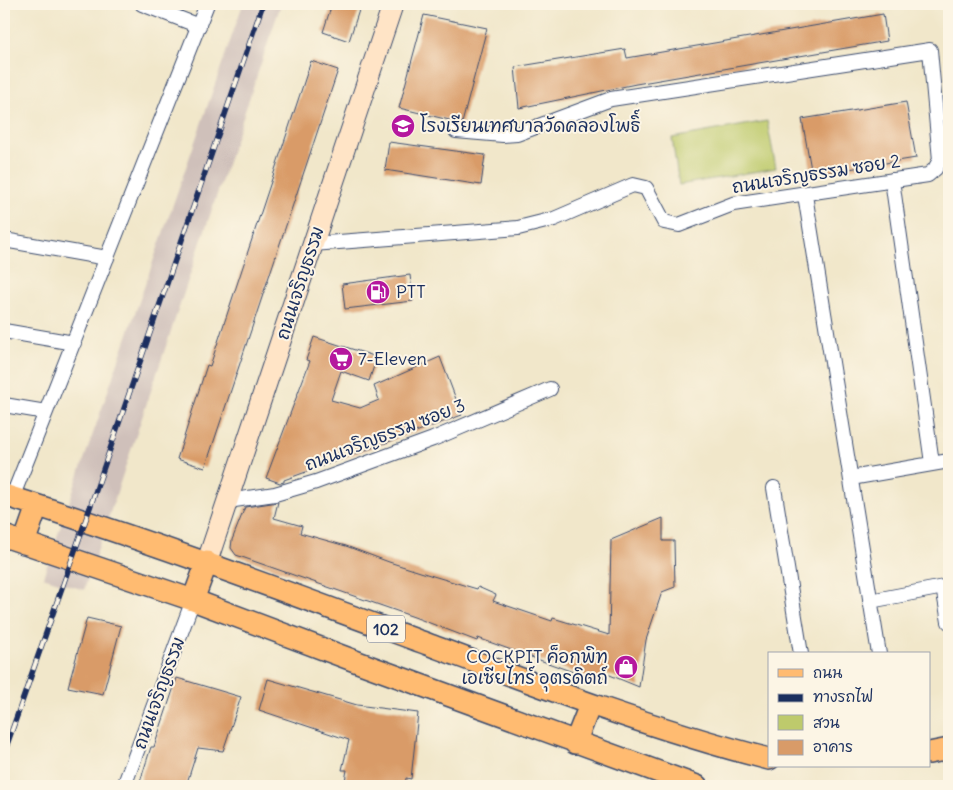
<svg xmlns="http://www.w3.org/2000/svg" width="953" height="790" viewBox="0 0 953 790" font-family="Delius,'Playpen Sans Thai',sans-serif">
<rect width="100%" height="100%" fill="#fcf5e5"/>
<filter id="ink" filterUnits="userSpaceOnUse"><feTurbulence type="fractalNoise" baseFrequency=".02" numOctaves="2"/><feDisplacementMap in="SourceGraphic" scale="10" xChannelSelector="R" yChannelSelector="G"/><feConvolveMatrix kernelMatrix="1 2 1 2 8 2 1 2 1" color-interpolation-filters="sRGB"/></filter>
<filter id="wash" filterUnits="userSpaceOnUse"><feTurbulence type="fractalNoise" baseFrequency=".0096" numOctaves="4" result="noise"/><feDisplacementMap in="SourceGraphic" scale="20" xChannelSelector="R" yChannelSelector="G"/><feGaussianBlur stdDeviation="1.12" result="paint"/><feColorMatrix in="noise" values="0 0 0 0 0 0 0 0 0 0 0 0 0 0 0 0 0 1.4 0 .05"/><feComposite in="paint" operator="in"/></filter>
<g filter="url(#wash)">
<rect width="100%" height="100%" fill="#f1e7ca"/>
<path fill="#cfc0ba" d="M243 4H281L84 590 43 577Z"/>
<path fill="#beca6c" stroke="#6c7c65" d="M767 121 776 168 679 185 672 138Z"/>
<g id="blocks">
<path fill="#d99b68" d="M332 4H361L349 41 323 32Z
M883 14 887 41 636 84 519 108 515 67 625 49 627 58Z
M424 15 487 28 462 123 399 108Z
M311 61 338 70 205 468 177 459 207 365 210 366Z
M906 102 916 158 812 175 802 119Z
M389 142 485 155 481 185 385 170Z
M410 275 413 301 345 309 342 284Z
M314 337 377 357 369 381 341 371 331 400 360 408 379 400 374 386 440 357 462 415 284 480V482L280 483 266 478 310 361 306 360Z
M278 502 274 518 302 526 300 533 346 546 389 562 433 576 477 589 478 587 496 595 493 601 552 621 553 618 609 635 611 540 663 518V541H674L675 587 662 592 646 640 639 687 605 673 601 682 478 638 477 641 414 617 236 555 231 548 232 540 245 507Z
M87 618 121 626 103 694 68 687Z
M177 678 241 697 223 751 198 748 186 786H164L140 782 151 747H154Z
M268 679 357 705 418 713 411 779 406 778 405 786H344L347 770H342L349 740 259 710Z"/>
</g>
</g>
<g filter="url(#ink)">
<use href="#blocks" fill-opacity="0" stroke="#3b4b6e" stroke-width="1"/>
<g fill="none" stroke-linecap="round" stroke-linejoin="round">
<g stroke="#3b4b6e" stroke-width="16">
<path id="street" d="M142 4 199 26
M892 180 932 463
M805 195 879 654
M4 240 107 258
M313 244 518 228 554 219 633 185 646 188 664 222 679 225 733 204 928 175 935 169 940 160 930 50 611 99 517 134 503 135 456 131
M4 331 74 343
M4 405 46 412
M851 478 949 461
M774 488 801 654
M12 498 207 4
M228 501 275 494 316 482 433 439 550 389
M943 587 949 622
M870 601 949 586
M124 786 193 600"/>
</g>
<g stroke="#3b4b6e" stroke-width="22">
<path id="secondary" d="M207 562 393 4"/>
</g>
<g stroke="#3b4b6e" stroke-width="24">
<path id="primary" d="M4 495C148 540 289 593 430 645 542 687 653 729 769 759
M4 536 193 600 363 664 697 786
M24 543 37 506
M193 600 207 562
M575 743 590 705
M929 753 949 749"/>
</g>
<use href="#street" stroke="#fff" stroke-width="14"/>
<use href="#secondary" stroke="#ffe4c6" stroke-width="20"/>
<use href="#primary" stroke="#ffbb71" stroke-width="21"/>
<g stroke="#1b2f5e" stroke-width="5.5">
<path id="rail" d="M4 753 85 522 263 4"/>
</g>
<use href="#rail" stroke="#fcf5e5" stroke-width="4" stroke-dasharray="11" stroke-linecap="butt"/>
</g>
</g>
<defs>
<g id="school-disc" transform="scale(1.25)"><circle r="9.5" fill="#b5179e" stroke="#fcf5e5"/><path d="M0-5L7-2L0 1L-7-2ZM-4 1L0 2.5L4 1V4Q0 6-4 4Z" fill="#fff"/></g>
<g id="fuel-disc" transform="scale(1.25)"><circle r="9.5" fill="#b5179e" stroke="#fcf5e5"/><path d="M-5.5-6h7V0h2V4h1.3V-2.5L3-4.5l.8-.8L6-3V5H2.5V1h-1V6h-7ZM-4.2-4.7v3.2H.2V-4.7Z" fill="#fff"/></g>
<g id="supermarket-disc" transform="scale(1.25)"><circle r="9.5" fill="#b5179e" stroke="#fcf5e5"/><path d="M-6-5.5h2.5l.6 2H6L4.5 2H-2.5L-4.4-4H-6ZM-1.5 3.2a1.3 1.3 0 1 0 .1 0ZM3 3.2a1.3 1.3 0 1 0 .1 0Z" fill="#fff"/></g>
<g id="shop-disc" transform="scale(1.25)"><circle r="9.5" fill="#b5179e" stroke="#fcf5e5"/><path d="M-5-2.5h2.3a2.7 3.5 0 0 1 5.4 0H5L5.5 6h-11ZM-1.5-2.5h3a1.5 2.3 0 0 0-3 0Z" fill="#fff"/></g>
</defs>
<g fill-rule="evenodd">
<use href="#school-disc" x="403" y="126"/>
<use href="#fuel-disc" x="378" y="292"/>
<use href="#supermarket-disc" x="341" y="359"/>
<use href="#shop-disc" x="626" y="667"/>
</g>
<g text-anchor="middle" stroke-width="4" stroke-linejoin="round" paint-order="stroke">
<rect fill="#fcf5e5" stroke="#5e6a86" stroke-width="1" x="367" y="615.5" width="38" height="27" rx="4"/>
<g font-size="16" font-weight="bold" fill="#1b2f5e">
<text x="386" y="635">102</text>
</g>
<g font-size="18" fill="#1b2f5e" stroke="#fcf5e5" text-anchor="start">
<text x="420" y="132">โรงเรียนเทศบาลวัดคลองโพธิ์</text>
<text x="396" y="298">PTT</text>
<text x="358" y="365">7-Eleven</text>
<text x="608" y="663" text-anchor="end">COCKPIT ค็อกพิท<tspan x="608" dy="21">เอเซียไทร์ อุตรดิตถ์</tspan></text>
</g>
<g font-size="18" fill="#1b2f5e" stroke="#fcf5e5">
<text transform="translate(816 174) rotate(-9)" y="6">ถนนเจริญธรรม ซอย 2</text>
<text transform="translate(300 283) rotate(-72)" y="6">ถนนเจริญธรรม</text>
<text transform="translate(385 435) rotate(-21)" y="6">ถนนเจริญธรรม ซอย 3</text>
<text transform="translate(159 693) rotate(-70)" y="6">ถนนเจริญธรรม</text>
</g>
</g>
<rect width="953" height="790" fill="none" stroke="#fcf5e5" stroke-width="20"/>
<rect x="768" y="652" width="162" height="115" fill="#fcf5e5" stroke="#a2a6af"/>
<rect x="778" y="669" width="25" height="8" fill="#ffbb71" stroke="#a2a6af"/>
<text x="813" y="678" font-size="15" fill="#1b2f5e">ถนน</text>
<rect x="778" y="694" width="25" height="8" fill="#1b2f5e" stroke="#a2a6af"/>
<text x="813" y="702" font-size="15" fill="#1b2f5e">ทางรถไฟ</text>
<rect x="778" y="715" width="25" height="15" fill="#beca6c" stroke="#a2a6af"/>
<text x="813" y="728" font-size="15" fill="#1b2f5e">สวน</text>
<rect x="778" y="740" width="25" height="15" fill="#d99b68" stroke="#a2a6af"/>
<text x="813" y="752" font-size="15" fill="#1b2f5e">อาคาร</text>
</svg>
